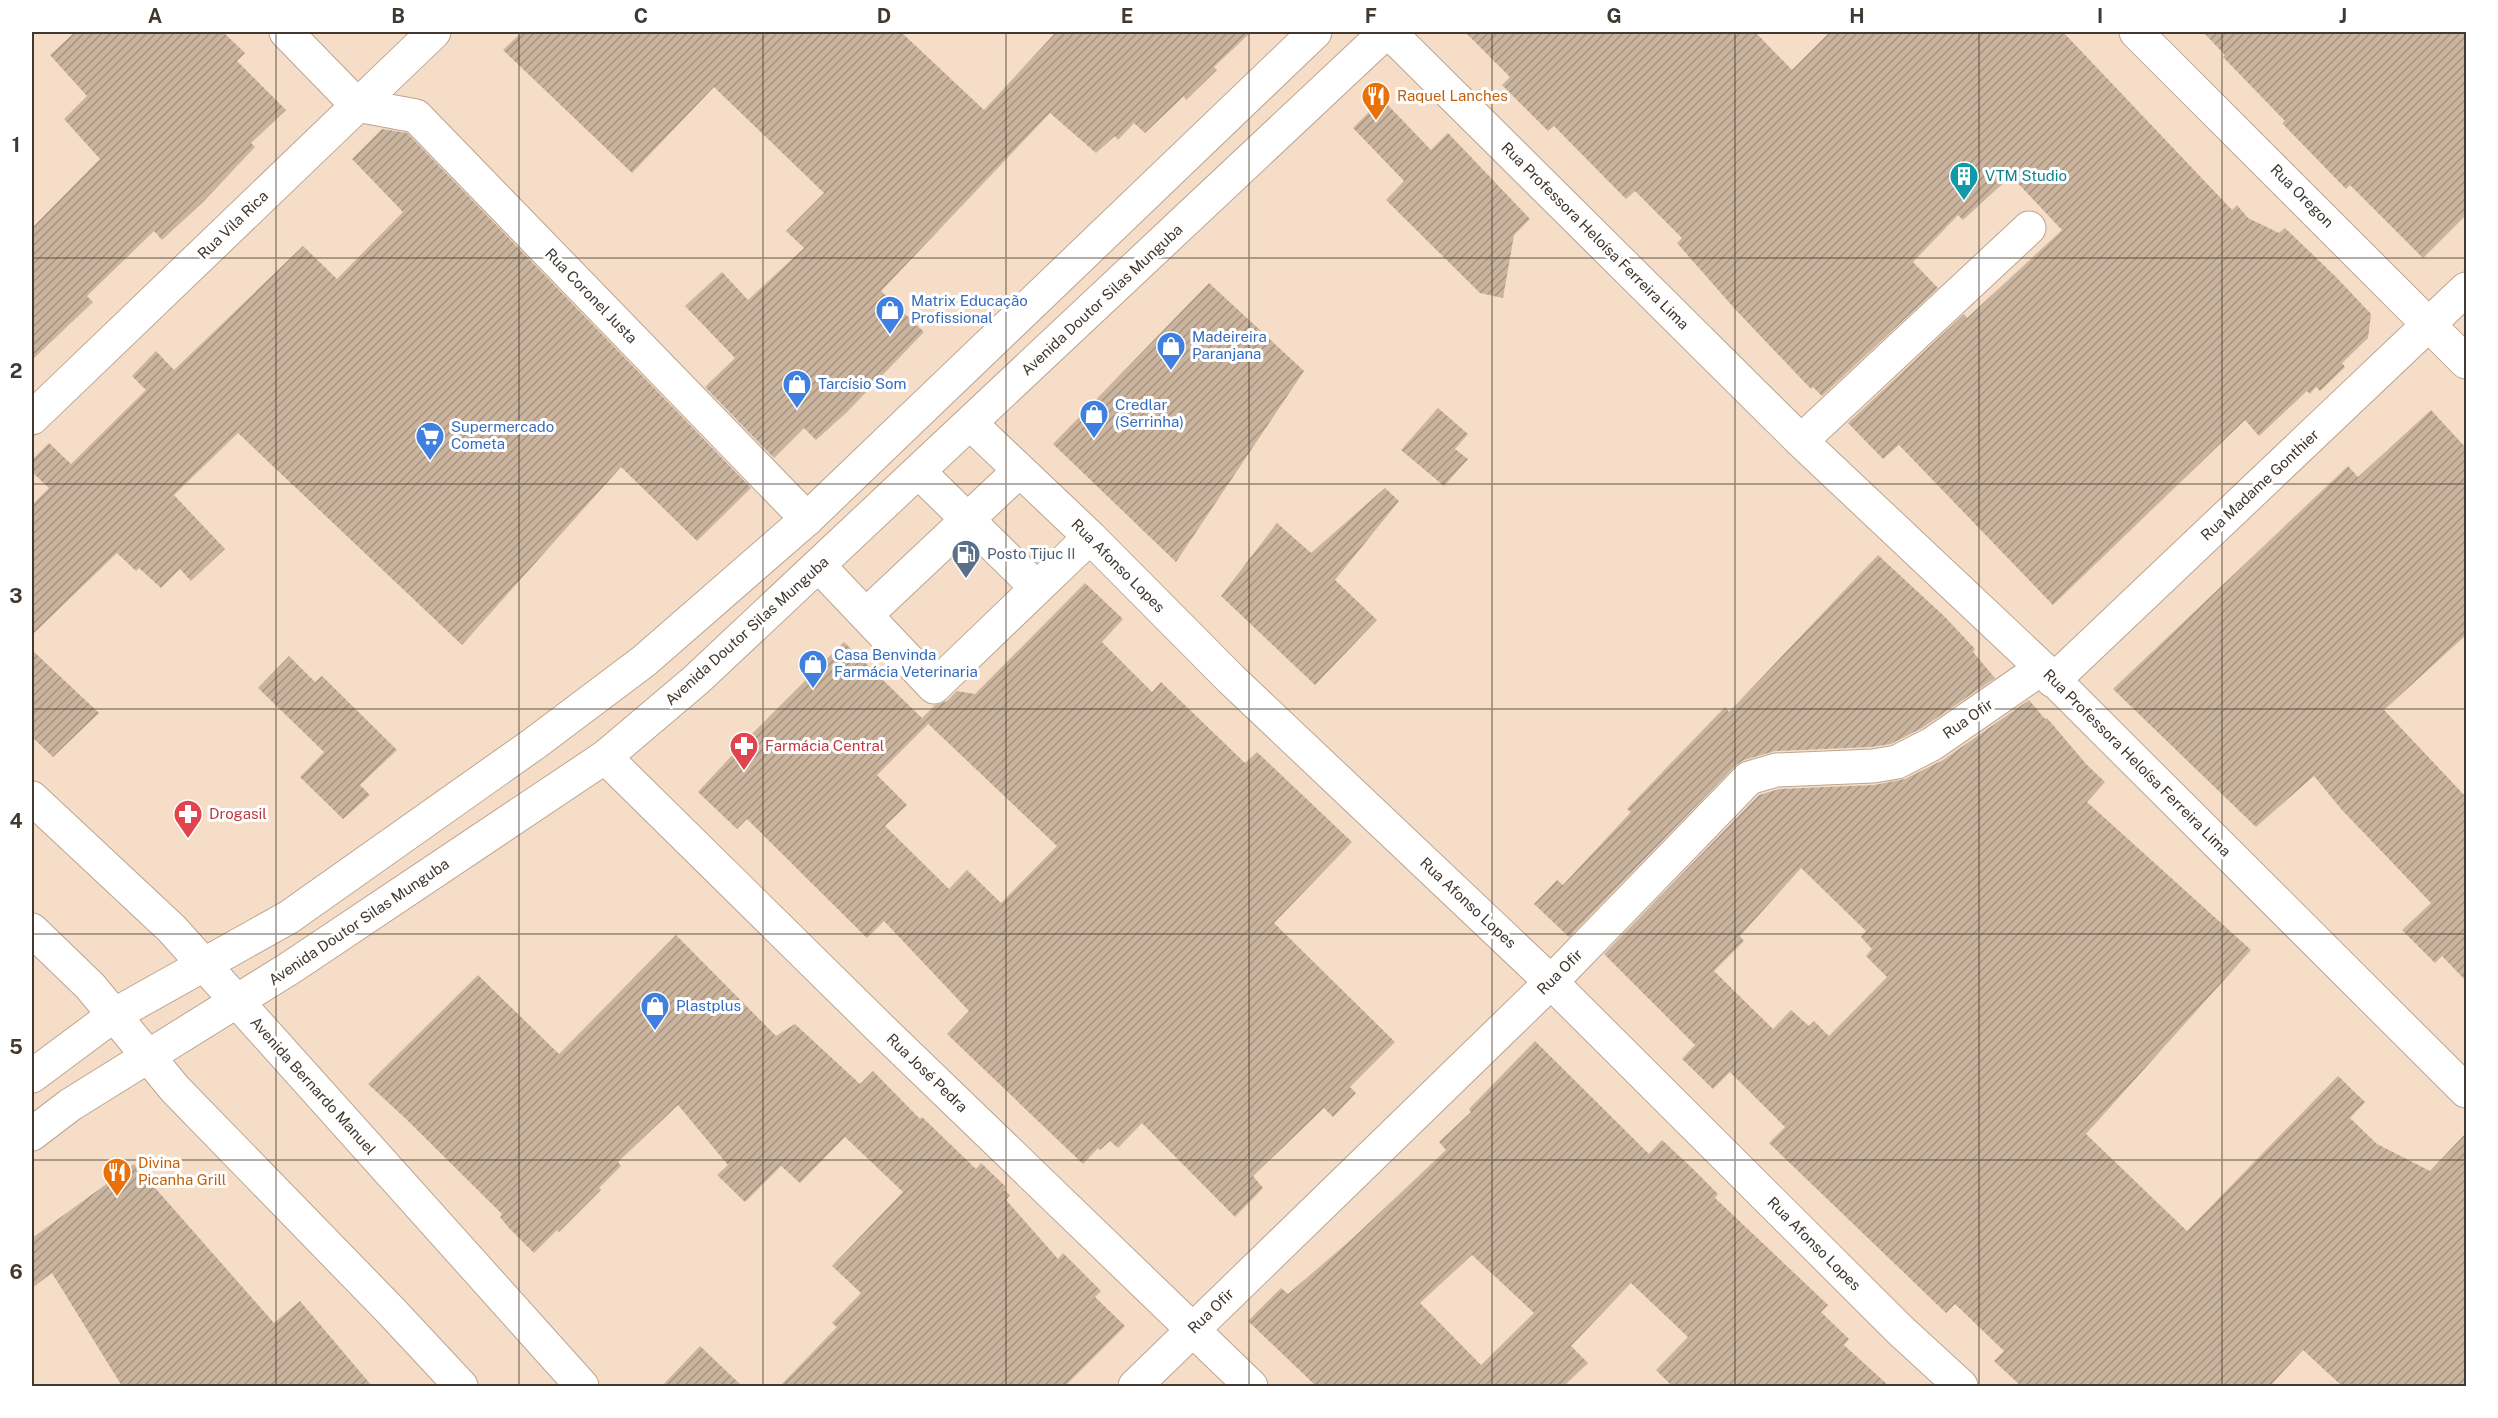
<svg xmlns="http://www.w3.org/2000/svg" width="2498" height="1418" viewBox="0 0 2498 1418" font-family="'Public Sans',sans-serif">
<defs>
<pattern id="building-hatch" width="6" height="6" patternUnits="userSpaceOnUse" patternTransform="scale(1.5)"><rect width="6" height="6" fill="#cbb49e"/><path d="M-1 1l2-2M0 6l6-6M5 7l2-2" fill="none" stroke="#a69381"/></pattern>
</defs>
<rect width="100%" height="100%" fill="#f5ddc7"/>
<path fill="url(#building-hatch)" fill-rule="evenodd" d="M75 32H223L245 53 237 61 286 110 251 143 255 147 203 202 162 240 154 231 87 296 93 302 32 360V228L100 159 64 119 87 96 50 55Z
M522 32H901L984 110 1056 32H1251L1214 67 1217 70 1186 100 1184 96 1145 133 1134 123 1118 140 1115 136 1096 153 1050 113 881 291 924 332 846 413 816 440 804 428 774 458 705 387 735 358 685 306 722 272 748 300 804 248 786 231 824 193 714 87 632 173 503 50Z
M1465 32H1755L1792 70 1830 32H2063L2232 210 2237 205 2248 218 2279 233 2285 228 2336 277 2371 314 2368 338 2342 363 2345 367 2320 391 2316 387 2310 394 2307 391 2259 436 2245 420 2053 605 1899 445 1883 459 1848 423 1964 314 1967 318 2062 230 2011 176 1963 220 1958 215 1913 262 1938 288 1822 396 1813 387 1811 389 1734 308 1677 243 1682 238 1635 191 1626 199 1554 126 1548 131 1502 85 1510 77Z
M2203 32H2466V215L2423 258 2350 185 2346 189 2282 123 2285 121 2223 57 2225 55Z
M1382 99 1431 150 1448 133 1530 219 1514 235 1503 298 1480 293 1386 200 1404 181 1353 128Z
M382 129 407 133 751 488 697 541 621 467 462 645 238 433 174 495 225 549 191 581 180 569 161 588 139 568 136 571 117 553 32 635V505L49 488 32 472V460L49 443 71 464 146 390 132 376 156 351 174 370 303 246 337 279 403 212 352 159Z
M1209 283 1304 371 1176 562 1053 444Z
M1438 408 1468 434 1455 449 1468 459 1444 486 1401 450Z
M2431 410 2466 448V635L2384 710 2466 797V981L2442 956 2435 963 2402 930 2431 903 2342 810 2314 776 2256 827 2113 689 2348 466 2358 477Z
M1385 488 1399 501 1335 580 1377 620 1315 685 1221 596 1277 523 1311 553Z
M1878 555 1945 617 1975 649 1973 652 1995 678 1922 728 1891 744 1871 747 1775 751 1744 760 1736 765 1569 937 1534 904 1557 880 1563 885 1631 812 1627 809 1673 761 1725 707 1729 712Z
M1085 583 1123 619 1102 642 1152 692 1161 682 1245 763 1257 752 1352 842 1274 923 1395 1042 1350 1087 1356 1093 1333 1117 1324 1108 1253 1176 1263 1188 1235 1217 1142 1123 1118 1148 1110 1141 1100 1150 1098 1148 1083 1164 947 1034 969 1011 884 921 867 938 747 819 737 829 698 792 749 737 844 642 928 724 877 775 907 805 885 826 949 889 967 870 1001 903 1057 846 922 718 935 705 947 701 957 691 975 694Z
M32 650 99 713 53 757 32 737Z
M289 656 315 682 322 676 397 750 360 785 370 795 343 819 300 777 324 752 258 688Z
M2029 700 2045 719 2047 718 2087 765 2105 782 2087 802 2251 950 2086 1134 2187 1231 2338 1076 2365 1102 2350 1118 2377 1144 2430 1171 2466 1133V1386H2342L2303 1350 2270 1386H2021L1994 1361 2004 1351 1955 1304 1946 1313 1769 1143 1785 1127 1730 1072 1713 1089 1682 1059 1695 1045 1604 954 1759 795 1779 789 1874 785 1905 779 1943 760ZM1801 868 1866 931 1861 937 1872 949 1866 956 1887 977 1829 1036 1814 1021 1809 1026 1791 1010 1773 1029 1714 971 1744 941 1740 936Z
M676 935 776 1036 795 1024 860 1084 873 1071 920 1119 922 1117 976 1169 981 1163 1006 1187 1004 1190 1010 1195 1006 1200 1058 1259 1063 1253 1101 1291 1095 1297 1125 1326 1065 1386H780L837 1327 832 1323 861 1293 832 1266 903 1192 845 1137 800 1183 781 1166 745 1202 717 1175 728 1165 678 1105 618 1162 621 1166 599 1188 601 1190 559 1232 557 1230 534 1253 509 1228 500 1217 502 1214 405 1118 368 1084 478 975 559 1054Z
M1535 1041 1649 1154 1662 1140 1691 1167 1718 1194 1715 1198 1828 1305 1821 1312 1849 1339 1844 1345 1889 1386H1672L1656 1370 1688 1337 1631 1283 1571 1346 1588 1363 1564 1386H1316L1248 1321 1281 1288 1288 1294 1353 1238 1446 1150 1439 1142 1471 1112 1469 1109ZM1472 1255 1534 1313 1481 1365 1420 1303Z
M134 1164 274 1323 300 1301 372 1386H122L52 1273 32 1288V1238Z
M700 1346 742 1386H662Z"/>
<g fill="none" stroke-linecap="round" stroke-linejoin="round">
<g stroke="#bca590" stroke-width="35">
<path id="minor" d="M286 32 357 105 416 116 807 519
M1389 32 1801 441 2042 668 2466 1091
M2136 32 2466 362
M32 418 434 32
M971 424 1090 537 1232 680 1551 982 1900 1330 1961 1386
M1801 441 2029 228
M919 472 1037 588
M819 566 934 687 1090 537
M866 615 1019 471
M2053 681 2466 289
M605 757 881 1029 1251 1386
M1135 1386 1551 982 1749 778 1776 770 1873 766 1897 762 1932 744 2042 668"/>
</g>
<g stroke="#bca590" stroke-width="35">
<path id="major" d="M32 798 172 929 582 1386
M32 930 90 986 175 1089 391 1311 461 1386
M32 1076 114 1015 289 917 535 743 644 661 807 519 1315 32
M32 1134 70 1105 290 968 605 757 696 680 1386 32"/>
</g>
<use href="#minor" stroke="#fff" stroke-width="33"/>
<use href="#major" stroke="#fff" stroke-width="33"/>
</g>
<path fill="none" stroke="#41382f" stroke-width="1.5" stroke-opacity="0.55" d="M276 32V1386M519 32V1386M763 32V1386M1006 32V1386M1249 32V1386M1492 32V1386M1735 32V1386M1979 32V1386M2222 32V1386M32 258H2466M32 484H2466M32 709H2466M32 934H2466M32 1160H2466"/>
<defs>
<g id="restaurant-pin" transform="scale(1.5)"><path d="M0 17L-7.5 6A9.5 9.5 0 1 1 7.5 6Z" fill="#e8710a" stroke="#fff"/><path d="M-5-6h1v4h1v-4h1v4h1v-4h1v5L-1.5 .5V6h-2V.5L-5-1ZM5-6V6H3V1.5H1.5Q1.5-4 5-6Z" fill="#fff"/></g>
<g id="building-pin" transform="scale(1.5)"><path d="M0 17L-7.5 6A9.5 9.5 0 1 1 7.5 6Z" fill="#0f9aa8" stroke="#fff"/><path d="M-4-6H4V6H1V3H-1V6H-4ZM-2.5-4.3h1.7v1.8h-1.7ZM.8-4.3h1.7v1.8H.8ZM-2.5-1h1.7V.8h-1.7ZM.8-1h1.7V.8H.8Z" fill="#fff"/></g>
<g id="shop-pin" transform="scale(1.5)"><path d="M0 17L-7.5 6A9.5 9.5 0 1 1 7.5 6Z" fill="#3f7fe0" stroke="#fff"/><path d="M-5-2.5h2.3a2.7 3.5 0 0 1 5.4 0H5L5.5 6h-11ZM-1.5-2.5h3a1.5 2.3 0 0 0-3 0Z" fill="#fff"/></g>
<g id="supermarket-pin" transform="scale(1.5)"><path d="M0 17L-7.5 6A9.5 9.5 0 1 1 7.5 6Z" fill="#3f7fe0" stroke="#fff"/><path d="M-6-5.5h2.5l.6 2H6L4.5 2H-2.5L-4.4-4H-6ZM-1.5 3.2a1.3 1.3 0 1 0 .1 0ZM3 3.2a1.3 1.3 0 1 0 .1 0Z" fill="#fff"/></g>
<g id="fuel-pin" transform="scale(1.5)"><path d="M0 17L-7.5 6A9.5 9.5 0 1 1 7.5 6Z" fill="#5c6f8a" stroke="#fff"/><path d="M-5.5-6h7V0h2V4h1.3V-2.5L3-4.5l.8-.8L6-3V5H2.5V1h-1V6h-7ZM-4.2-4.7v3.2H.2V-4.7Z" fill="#fff"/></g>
<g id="pharmacy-pin" transform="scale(1.5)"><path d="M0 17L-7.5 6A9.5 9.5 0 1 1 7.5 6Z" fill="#e0444e" stroke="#fff"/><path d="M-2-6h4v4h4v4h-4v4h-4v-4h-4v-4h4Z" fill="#fff"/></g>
</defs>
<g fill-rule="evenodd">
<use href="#restaurant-pin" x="1376" y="96"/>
<use href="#building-pin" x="1964" y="176"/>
<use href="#shop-pin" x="890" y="310"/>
<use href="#shop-pin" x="1171" y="346"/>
<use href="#shop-pin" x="797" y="384"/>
<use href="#shop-pin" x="1094" y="414"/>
<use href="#supermarket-pin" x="430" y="436"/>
<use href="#fuel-pin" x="966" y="554"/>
<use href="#shop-pin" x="813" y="664"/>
<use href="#pharmacy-pin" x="744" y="746"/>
<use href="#pharmacy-pin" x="188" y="814"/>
<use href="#shop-pin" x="655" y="1006"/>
<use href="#restaurant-pin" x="117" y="1172"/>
</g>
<g text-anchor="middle" stroke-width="6" stroke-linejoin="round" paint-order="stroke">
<g font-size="15" fill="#c56008" stroke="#fff" text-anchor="start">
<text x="1397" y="101">Raquel Lanches</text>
<text x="138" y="1168">Divina<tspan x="138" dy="17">Picanha Grill</tspan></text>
</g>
<g font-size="15" fill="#0d838f" stroke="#fff" text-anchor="start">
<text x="1985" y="181">VTM Studio</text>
</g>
<g font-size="15" fill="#41382f" stroke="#fff">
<text transform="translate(2302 196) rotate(45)" y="5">Rua Oregon</text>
<text transform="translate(233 225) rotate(-44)" y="5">Rua Vila Rica</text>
<text transform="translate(1595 236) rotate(45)" y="5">Rua Professora Heloísa Ferreira Lima</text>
<text transform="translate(591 296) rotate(46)" y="5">Rua Coronel Justa</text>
<text transform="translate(1102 300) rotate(-43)" y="5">Avenida Doutor Silas Munguba</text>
<text transform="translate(2260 485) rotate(-43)" y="5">Rua Madame Gonthier</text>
<text transform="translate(1118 566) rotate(45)" y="5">Rua Afonso Lopes</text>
<text transform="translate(747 631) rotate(-42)" y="5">Avenida Doutor Silas Munguba</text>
<text transform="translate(1968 719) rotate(-35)" y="5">Rua Ofir</text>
<text transform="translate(2137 763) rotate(45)" y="5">Rua Professora Heloísa Ferreira Lima</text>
<text transform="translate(1468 903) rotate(43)" y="5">Rua Afonso Lopes</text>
<text transform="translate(359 922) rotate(-34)" y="5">Avenida Doutor Silas Munguba</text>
<text transform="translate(1560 972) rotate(-45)" y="5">Rua Ofir</text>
<text transform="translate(927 1073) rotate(44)" y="5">Rua José Pedra</text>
<text transform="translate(313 1086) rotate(48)" y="5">Avenida Bernardo Manuel</text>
<text transform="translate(1814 1244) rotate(45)" y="5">Rua Afonso Lopes</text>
<text transform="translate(1211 1311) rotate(-44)" y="5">Rua Ofir</text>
</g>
<g font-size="15" fill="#366cbe" stroke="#fff" text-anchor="start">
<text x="911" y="306">Matrix Educação<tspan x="911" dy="17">Profissional</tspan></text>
<text x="1192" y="342">Madeireira<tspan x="1192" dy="17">Paranjana</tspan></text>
<text x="818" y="389">Tarcísio Som</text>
<text x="1115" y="410">Credlar<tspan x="1115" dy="17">(Serrinha)</tspan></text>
<text x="451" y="432">Supermercado<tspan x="451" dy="17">Cometa</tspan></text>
<text x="834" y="660">Casa Benvinda<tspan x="834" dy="17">Farmácia Veterinaria</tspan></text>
<text x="676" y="1011">Plastplus</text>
</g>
<g font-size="15" fill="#4e5e75" stroke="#fff" text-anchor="start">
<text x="987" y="559">Posto Tijuc II</text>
</g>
<g font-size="15" fill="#be3a42" stroke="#fff" text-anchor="start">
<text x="765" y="751">Farmácia Central</text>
<text x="209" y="819">Drogasil</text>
</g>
</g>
<rect width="2498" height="1418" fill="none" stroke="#ffffff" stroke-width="66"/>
<rect x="33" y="33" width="2432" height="1352" fill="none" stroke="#41382f" stroke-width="2"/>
<g font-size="20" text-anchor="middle" font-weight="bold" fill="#41382f">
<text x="155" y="23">A</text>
<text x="398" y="23">B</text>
<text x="641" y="23">C</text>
<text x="884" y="23">D</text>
<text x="1127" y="23">E</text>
<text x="1371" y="23">F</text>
<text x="1614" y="23">G</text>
<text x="1857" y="23">H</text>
<text x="2100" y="23">I</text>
<text x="2343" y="23">J</text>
<text x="16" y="152">1</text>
<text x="16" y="378">2</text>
<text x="16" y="603">3</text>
<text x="16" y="828">4</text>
<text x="16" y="1054">5</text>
<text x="16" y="1279">6</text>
</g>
</svg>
